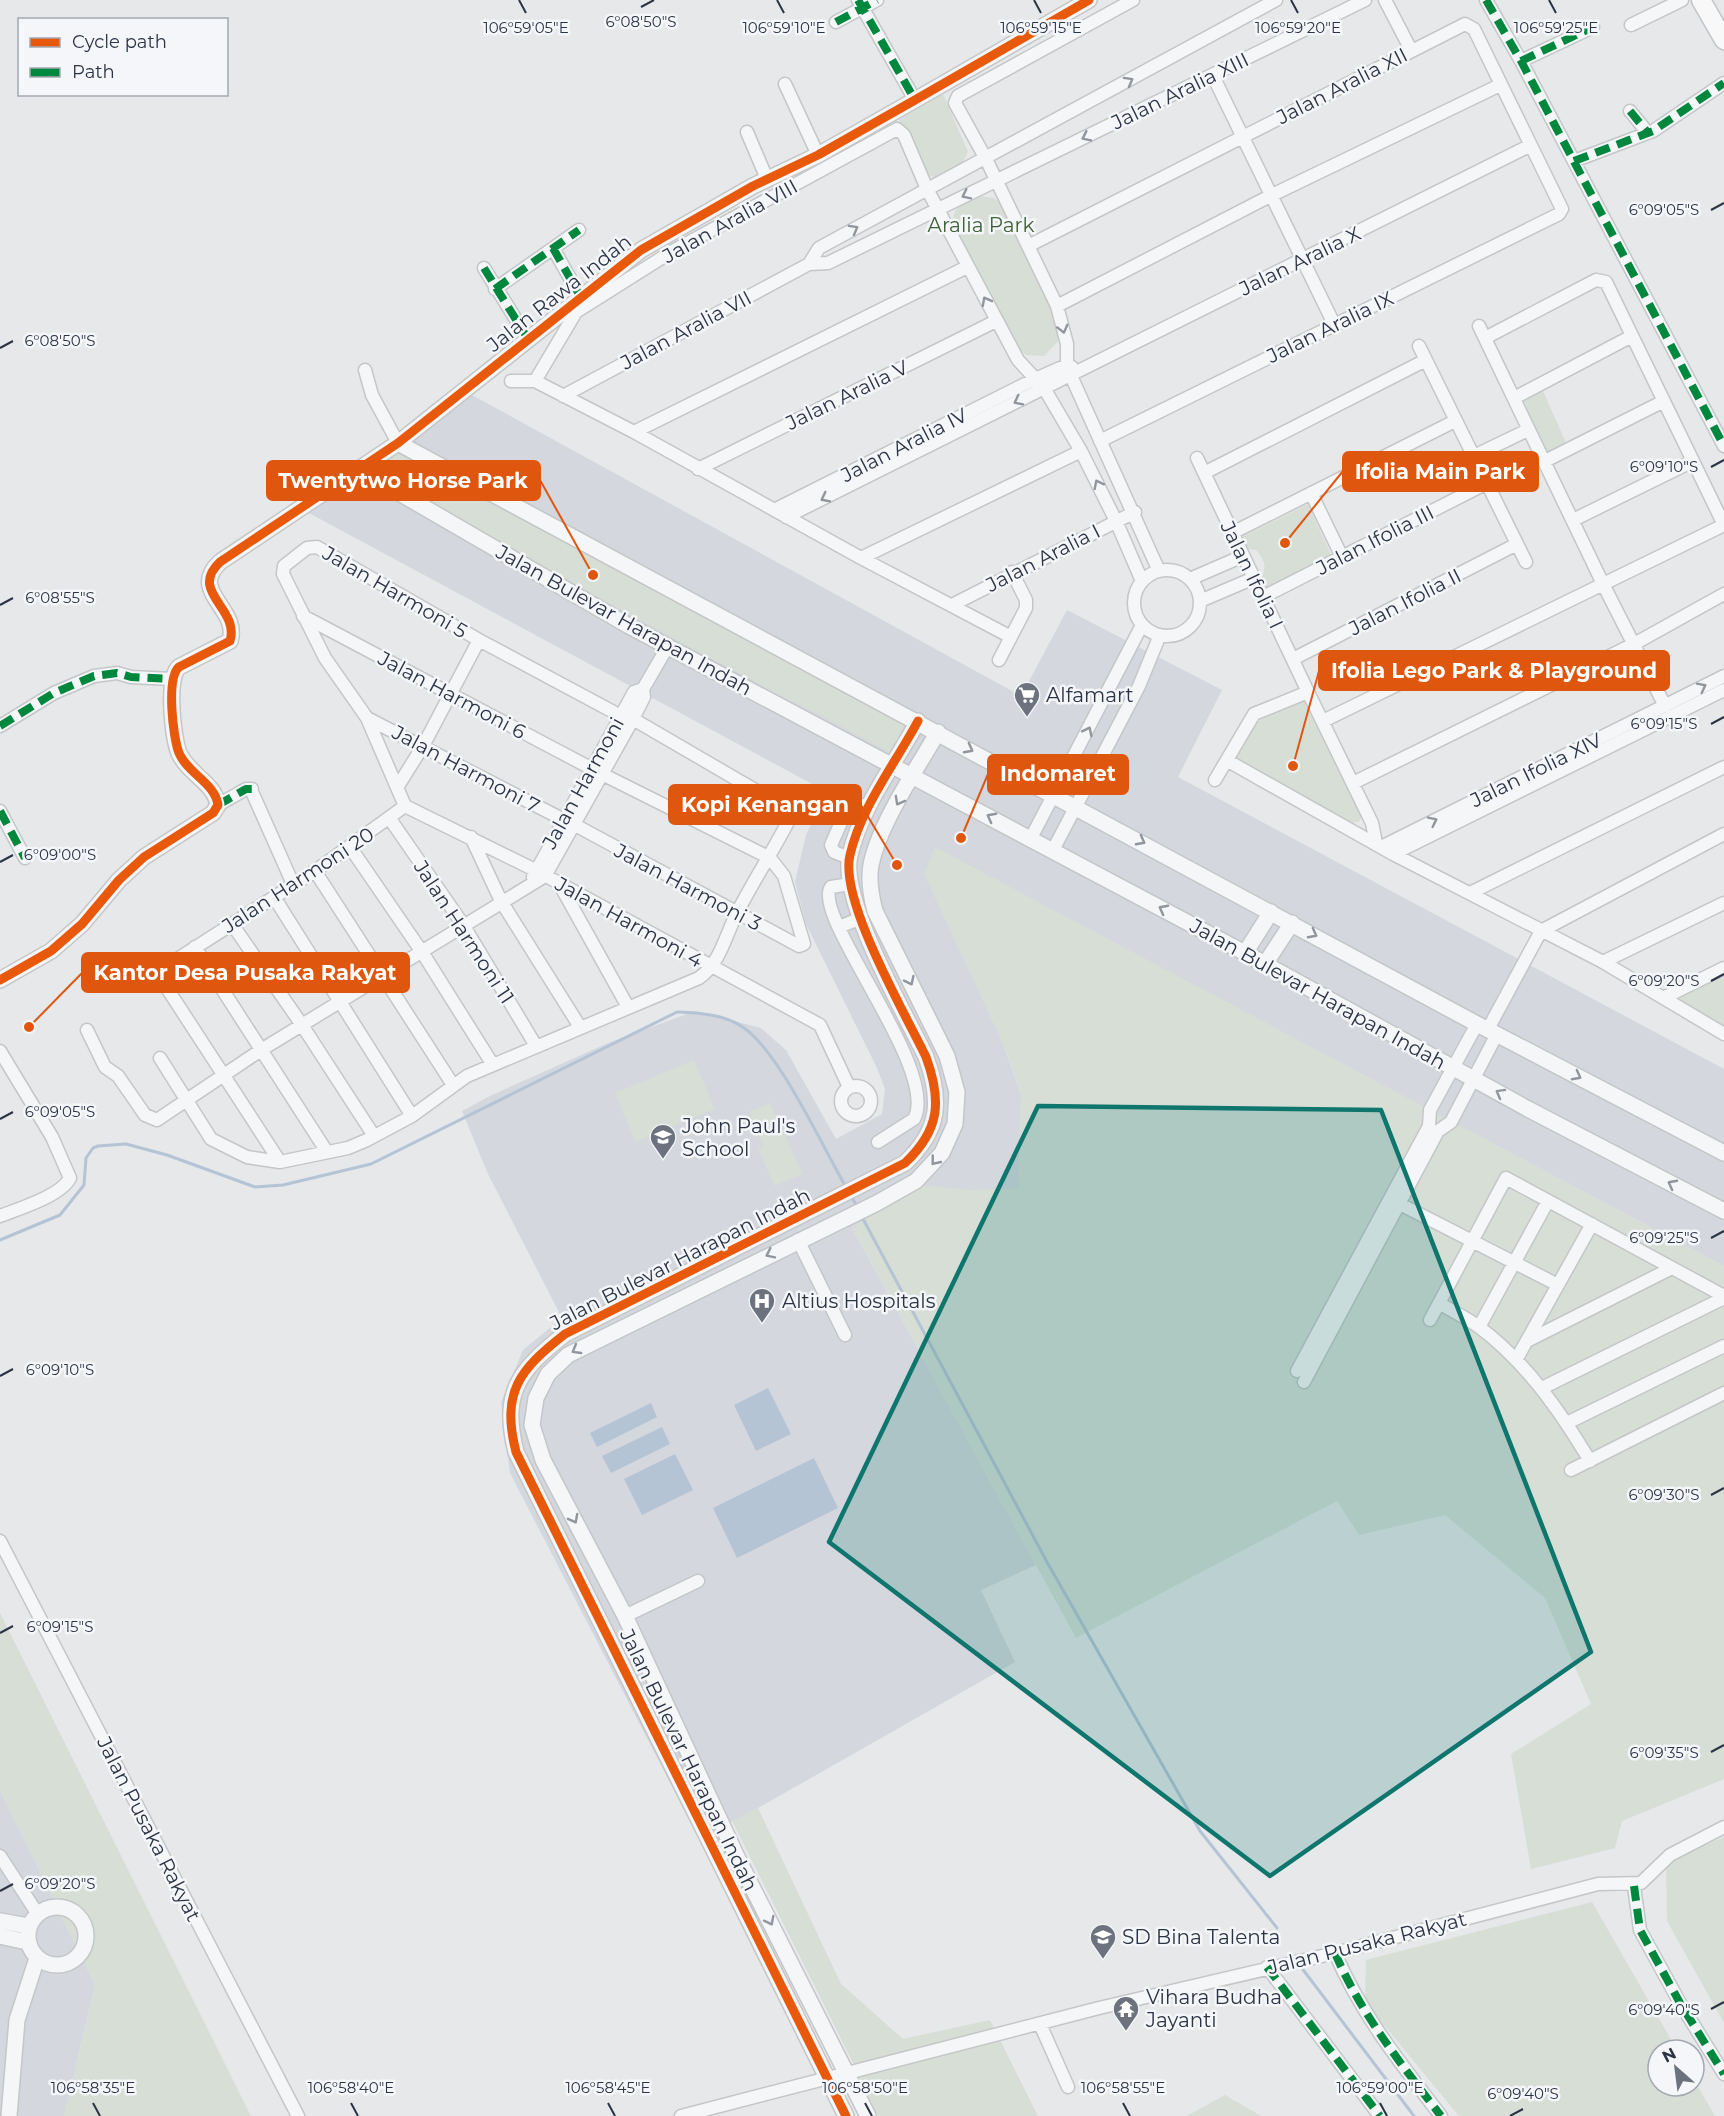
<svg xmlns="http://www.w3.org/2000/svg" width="1724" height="2116" viewBox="0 0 1724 2116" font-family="Montserrat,sans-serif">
<rect width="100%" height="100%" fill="#e6e8ea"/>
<path fill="#d4d7dd" d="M472 395 1021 696 1067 610 1222 690 1178 777 1724 1069V1266L935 848 1021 1095 1019 1190H972L852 1228 1036 1565 981 1590 1015 1662 758 1808 699 1839 510 1473 501 1402 523 1350 562 1318 488 1174 462 1111 492 1095 608 1043 695 1011 761 1028 786 1050 836 1139 882 1114 885 1089 877 1068 806 924 795 882 806 835 827 792 307 512 418 437Z
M0 1790 95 1985 64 2116H0Z"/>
<path fill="#d6ded6" d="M943 94 968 152 959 169 939 180 927 174 899 120Z
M981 196 994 198 1002 205 1059 317 1061 338 1044 356 1026 355 1016 346 950 227C956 206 959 200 981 196Z
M1543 391 1567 445 1546 455 1520 402Z
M394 449 466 491 567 542 903 725 904 730 890 752 685 645 372 472V466Z
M1308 504 1333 559 1266 594 1260 581C1267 569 1266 561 1256 550L1247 549 1242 537Z
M1303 699 1343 773 1362 816 1359 822 1348 823 1234 758 1254 723Z
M935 847 1724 1266V1779L1622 1821 1615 1848 1531 1869 1511 1754 1591 1704 1545 1598 1445 1515 1359 1535 1337 1501 1076 1638 852 1228 919 1185 972 1190 1019 1189 1021 1095 1006 1051 924 874Z
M1724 973V1027L1682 1004 1680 998 1684 993Z
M694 1060 715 1109 635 1142 615 1093Z
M770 1103 803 1174 774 1186 758 1148 763 1146 749 1112Z
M0 1613 251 2116H64L95 1985 0 1790Z
M758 1808 841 1984 903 2039 990 2020 1038 2116H875L854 2065 732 1821Z
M1724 1837V2023L1667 1921 1666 1862Z
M1592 1902 1677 2050H1658V2086H1694V2080L1715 2116H1459L1365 2002 1366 1960Z
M1225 2095 1261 2116H1187Z"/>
<path fill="#b4c4d5" d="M768 1388 791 1434 756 1451 734 1405Z
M651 1403 657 1417 597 1447 590 1433Z
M662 1427 670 1444 611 1473 602 1456Z
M675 1454 693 1490 642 1515 624 1479Z
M814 1458 838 1508 737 1558 713 1508Z"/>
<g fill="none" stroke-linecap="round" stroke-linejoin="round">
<path stroke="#b4c4d5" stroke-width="3" d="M851 1196 858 1208
M862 1217 1047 1562 1200 1831 1277 1928
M0 1240 60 1215 84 1185 86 1158 93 1148 98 1146 126 1144 167 1155 255 1187 283 1185 371 1164 677 1012C699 1013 725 1014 744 1028 780 1053 822 1146 846 1187
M1301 1967 1414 2116"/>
<g stroke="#c4c6c8" stroke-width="15">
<path id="minor" d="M858 0 915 100
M1133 0 958 96 955 103 986 159 1057 306 1067 344V367L1159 571
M1385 0 1411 50
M1486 0 1521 61 1724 446
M836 22 877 0
M1631 25 1682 0
M1521 61 1593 27
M1213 76 1334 324
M785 84 818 155
M1630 111 1648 133
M747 132 767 179
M1574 161 1653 131 1724 83
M1028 246 1465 24 1474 29 1562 209 1559 214 1100 441
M553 248 580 296
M809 264 819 248 1276 0
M484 268 528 339
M495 289 579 230
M1057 306 1270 196 1500 85
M1479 326 1603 584 1665 706
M1485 338 1596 280 1606 282 1724 525
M1419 346 1526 562
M365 370 372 395 398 443
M511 381H535L634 432 861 558 1011 637
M535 381 576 312 671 252 897 129 904 135 927 189 1018 360 1044 388 1081 451 1116 521 1142 581
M563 396 809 264 828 263 1365 0
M1514 398 1632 336
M634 432 967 267
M1474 456 1528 430
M1197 458 1308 692
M1545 461 1664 401
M698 469 996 321
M1204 473 1426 360
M1311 493 1342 557
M774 510 1033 380 1060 368 1072 367
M786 517 1529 146
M1573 520 1693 461
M1232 533 1455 421
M861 558 1081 451
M1134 603a33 33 0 1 1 66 0a33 33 0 1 1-66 0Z
M1190 579 1243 556
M1263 597 1487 483
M1200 601 1254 578
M952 605 1135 512
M303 616 600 773 770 858 784 876 804 944 799 946 575 825
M1293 659 1517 544
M999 660 1026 608V600L1012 572
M367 718 564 820
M1323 721 1724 525
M0 726 54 693 94 676 117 673 131 677 172 679
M1228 761 1393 854 1603 962 1724 1034
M1215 780 1254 714 1308 692 1372 823 1376 843
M1353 783 1634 644 1724 594
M398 786 423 746 479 640
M253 794 293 884
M218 805 246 789H252
M405 806 367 718 325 658 283 574 284 566 307 548 317 547 479 640 621 716
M405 806 535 870 820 1025 849 1087
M0 811 25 858
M390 819 464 926 536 1046
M471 837 501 901 580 1027
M1031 838 1142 625
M350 847 422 952 493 1065
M1381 847 1724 676
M1053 850 1139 686 1160 635
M1393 854 1724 690
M849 858 834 852 831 845 850 802 869 807
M315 871 453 1085
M545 876 633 719 644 697 643 689 668 646
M533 877 634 692 643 689
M850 884 831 887C810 915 941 1070 914 1119L878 1142
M560 885 628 1007
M1470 893 1724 767
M274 897 412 1116
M232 924 302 1025 374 1136
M839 927 859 919
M195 947 327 1152
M1603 962 1724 903
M1665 997 1724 968
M1488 1029 1541 931 1724 834
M87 1030 105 1067 118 1076 145 1115 157 1120 261 1050 545 876
M0 1051 52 1137 70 1178C61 1196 18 1209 0 1216
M160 1058 211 1139 247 1157 280 1162 348 1148 367 1140 412 1116 467 1076 699 978C720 963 725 937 736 915 753 881 774 850 791 816V811L633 719
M841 1101a15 15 0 1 1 30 0a15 15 0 1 1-30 0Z
M280 1162 163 982 161 972 168 965 315 871 405 806
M1394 1201 1558 1285
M798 1240 845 1335
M1439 1303C1452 1311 1467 1318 1479 1327 1526 1362 1560 1411 1590 1461
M1430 1320 1506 1178 1724 1296
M1479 1327 1548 1201
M1527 1341 1672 1268
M1516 1360 1592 1224
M1297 1371 1429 1126 1430 1110 1477 1024
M1304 1382 1438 1131 1451 1122 1497 1034
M1542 1388 1724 1298
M1567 1423 1724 1346
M1571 1470 1724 1393
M0 1541 298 2116
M625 1616 698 1581
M0 1856 37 1913
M1634 1886 1640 1930 1680 2003 1724 2074
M1335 1953C1361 2014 1401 2064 1441 2116
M1267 1967 1380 2116
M1040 2024 1068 2087
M681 2116 1099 2008 1335 1953 1598 1884 1641 1883 1670 1855 1724 1827"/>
</g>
<g stroke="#c4c6c8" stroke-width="18">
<path id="tertiary" d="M398 443 1477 1024 1724 1153
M358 469 629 626 1245 953 1528 1109 1724 1211
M1245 953 1271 912
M1265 964 1292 923
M0 980 51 951 82 924 119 880 144 857 213 813 218 805C215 783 188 774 179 753 173 738 166 678 179 667L230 641C240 608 188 592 220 562L398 443 641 250 753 186 818 155 915 100 1089 0
M28 1936a29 29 0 1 1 58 0a29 29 0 1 1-58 0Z
M0 1921 28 1926
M0 1936 27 1942
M9 2116 17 2020 37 1958
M846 2116 516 1452C501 1392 519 1370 565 1334L905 1163C940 1130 942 1101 926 1057 905 1013 839 900 850 855 861 807 895 764 918 721
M868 2116 737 1857 625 1616 543 1460 532 1425 536 1398 548 1374 568 1355 877 1203 916 1181 942 1153 955 1124 957 1092 947 1056 875 911C871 896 868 881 871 865 879 824 916 770 938 732"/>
</g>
<g stroke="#c2c5c8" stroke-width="21">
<path id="primary" d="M1701 0 1724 40"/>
</g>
<use href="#minor" stroke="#f5f6f7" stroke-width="12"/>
<use href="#tertiary" stroke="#f5f6f7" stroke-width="15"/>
<use href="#primary" stroke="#f8f8f8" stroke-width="18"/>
<path stroke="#00873e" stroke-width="8" stroke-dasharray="15 8" stroke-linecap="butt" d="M858 0 915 100
M1486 0 1521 61 1724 446
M836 22 877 0
M1521 61 1593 27
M1630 111 1648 133
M1574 161 1653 131 1724 83
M553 248 580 296
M484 268 528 339
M495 289 579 230
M0 726 54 693 94 676 117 673 131 677 172 679
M218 805 246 789H252
M0 811 25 858
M1634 1886 1640 1930 1680 2003 1724 2074
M1335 1953C1361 2014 1401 2064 1441 2116
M1267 1967 1380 2116"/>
<g stroke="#f4f6f9" stroke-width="13">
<path id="cycleway" d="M0 980 51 951 82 924 119 880 144 857 213 813 218 805C215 783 188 774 179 753 173 738 166 678 179 667L230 641C240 608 188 592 220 562L398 443 641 250 753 186 818 155 915 100 1089 0
M846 2116 516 1452C501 1392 519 1370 565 1334L905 1163C940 1130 942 1101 926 1057 905 1013 839 900 850 855 861 807 895 764 918 721"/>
</g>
<use href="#cycleway" stroke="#e8590c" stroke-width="9"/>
</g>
<defs><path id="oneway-chevron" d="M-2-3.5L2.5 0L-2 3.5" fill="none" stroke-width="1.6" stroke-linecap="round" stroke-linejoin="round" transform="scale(1.5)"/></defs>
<g stroke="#90959e">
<use href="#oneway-chevron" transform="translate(1129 81) rotate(-29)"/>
<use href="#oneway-chevron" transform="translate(1086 137) rotate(154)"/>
<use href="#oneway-chevron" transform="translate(966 195) rotate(154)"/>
<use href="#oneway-chevron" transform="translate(854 229) rotate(-29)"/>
<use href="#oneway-chevron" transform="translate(986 301) rotate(-118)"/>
<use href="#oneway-chevron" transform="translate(1063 329) rotate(76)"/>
<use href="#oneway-chevron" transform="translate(1018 401) rotate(153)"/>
<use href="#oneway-chevron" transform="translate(1098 484) rotate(-117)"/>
<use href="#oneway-chevron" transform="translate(825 498) rotate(153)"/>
<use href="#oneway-chevron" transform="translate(1702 687) rotate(-27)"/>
<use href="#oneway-chevron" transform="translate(1088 731) rotate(-63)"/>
<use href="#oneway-chevron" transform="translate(969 749) rotate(28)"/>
<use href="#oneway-chevron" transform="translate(899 801) rotate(119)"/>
<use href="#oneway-chevron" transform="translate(991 817) rotate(-152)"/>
<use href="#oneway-chevron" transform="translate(1433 821) rotate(-26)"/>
<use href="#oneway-chevron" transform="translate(1141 841) rotate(28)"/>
<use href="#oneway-chevron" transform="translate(1163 909) rotate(-152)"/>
<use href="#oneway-chevron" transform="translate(1313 934) rotate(28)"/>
<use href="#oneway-chevron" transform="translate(910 981) rotate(64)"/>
<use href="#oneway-chevron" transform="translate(1577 1076) rotate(28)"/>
<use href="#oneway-chevron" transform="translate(1500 1093) rotate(-151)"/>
<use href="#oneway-chevron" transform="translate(935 1161) rotate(129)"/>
<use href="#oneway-chevron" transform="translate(1672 1184) rotate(-152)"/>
<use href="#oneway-chevron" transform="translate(770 1254) rotate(154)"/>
<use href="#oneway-chevron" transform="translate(576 1350) rotate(150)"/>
<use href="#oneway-chevron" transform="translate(574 1519) rotate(62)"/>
<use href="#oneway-chevron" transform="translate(770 1921) rotate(63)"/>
</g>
<path fill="#0f766e" fill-opacity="0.2" stroke="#0f766e" stroke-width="4.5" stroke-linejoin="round" d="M1038 1106 1381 1110 1591 1652 1270 1876 829 1542Z"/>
<path fill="none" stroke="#2b3445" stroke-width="2" d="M519 0 526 13M777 0 784 13M1034 0 1041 13M1291 0 1298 13M1549 0 1556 13M641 7 654 0M1711 210 1724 203M0 348 13 341M1711 467 1724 460M0 605 13 598M1711 724 1724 717M0 862 13 855M1711 981 1724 974M0 1119 13 1112M1711 1238 1724 1231M0 1376 13 1369M1711 1495 1724 1488M0 1633 13 1626M1711 1752 1724 1745M0 1891 13 1884M1711 2009 1724 2002M93 2103 100 2116M351 2103 358 2116M608 2103 615 2116M865 2103 872 2116M1123 2103 1130 2116M1380 2103 1387 2116M1510 2116 1523 2109"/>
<defs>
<g id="supermarket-pin" transform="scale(1.35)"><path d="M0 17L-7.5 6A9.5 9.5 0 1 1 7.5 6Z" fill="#6c737f" stroke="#f4f6f9"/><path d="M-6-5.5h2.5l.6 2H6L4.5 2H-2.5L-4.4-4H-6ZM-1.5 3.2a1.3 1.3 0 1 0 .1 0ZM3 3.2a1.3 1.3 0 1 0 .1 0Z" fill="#fff"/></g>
<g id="school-pin" transform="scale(1.35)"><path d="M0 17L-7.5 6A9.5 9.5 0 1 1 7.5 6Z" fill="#6c737f" stroke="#f4f6f9"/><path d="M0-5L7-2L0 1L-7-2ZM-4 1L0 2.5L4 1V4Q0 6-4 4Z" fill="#fff"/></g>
<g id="hospital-pin" transform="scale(1.35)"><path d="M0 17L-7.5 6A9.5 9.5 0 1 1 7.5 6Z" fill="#6c737f" stroke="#f4f6f9"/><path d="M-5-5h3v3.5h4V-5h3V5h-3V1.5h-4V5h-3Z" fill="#fff"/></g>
<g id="temple-pin" transform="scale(1.35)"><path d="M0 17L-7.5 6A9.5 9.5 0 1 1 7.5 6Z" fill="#6c737f" stroke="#f4f6f9"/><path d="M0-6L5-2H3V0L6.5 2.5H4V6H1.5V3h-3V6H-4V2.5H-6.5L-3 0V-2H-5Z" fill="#fff"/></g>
</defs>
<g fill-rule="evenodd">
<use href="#supermarket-pin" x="1027" y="695"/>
<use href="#school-pin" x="663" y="1137"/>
<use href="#hospital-pin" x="762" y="1301"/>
<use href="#school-pin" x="1103" y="1937"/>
<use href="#temple-pin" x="1126" y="2009"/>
</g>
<g text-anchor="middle" stroke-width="5" stroke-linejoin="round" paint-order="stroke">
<g font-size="20" fill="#2b3445" stroke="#f4f6f9">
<text transform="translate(1342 86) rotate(-27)" y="7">Jalan Aralia XII</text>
<text transform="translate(1180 91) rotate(-26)" y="7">Jalan Aralia XIII</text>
<text transform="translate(730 221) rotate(-29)" y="7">Jalan Aralia VIII</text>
<text transform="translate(1300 261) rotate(-26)" y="7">Jalan Aralia X</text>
<text transform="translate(559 293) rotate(-38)" y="7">Jalan Rawa Indah</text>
<text transform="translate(1330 327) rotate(-26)" y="7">Jalan Aralia IX</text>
<text transform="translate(686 330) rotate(-28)" y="7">Jalan Aralia VII</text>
<text transform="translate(847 395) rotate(-26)" y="7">Jalan Aralia V</text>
<text transform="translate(904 445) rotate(-27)" y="7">Jalan Aralia IV</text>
<text transform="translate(1375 540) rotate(-27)" y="7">Jalan Ifolia III</text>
<text transform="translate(1043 558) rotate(-27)" y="7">Jalan Aralia I</text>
<text transform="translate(1252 575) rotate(64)" y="7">Jalan Ifolia I</text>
<text transform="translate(395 592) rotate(30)" y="7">Jalan Harmoni 5</text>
<text transform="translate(1405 602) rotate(-27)" y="7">Jalan Ifolia II</text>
<text transform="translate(624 620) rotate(29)" y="7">Jalan Bulevar Harapan Indah</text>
<text transform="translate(452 695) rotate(28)" y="7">Jalan Harmoni 6</text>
<text transform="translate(466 769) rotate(28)" y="7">Jalan Harmoni 7</text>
<text transform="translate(1536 770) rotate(-26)" y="7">Jalan Ifolia XIV</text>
<text transform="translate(583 783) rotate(-61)" y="7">Jalan Harmoni</text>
<text transform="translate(298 880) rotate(-33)" y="7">Jalan Harmoni 20</text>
<text transform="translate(688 887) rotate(28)" y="7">Jalan Harmoni 3</text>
<text transform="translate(629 922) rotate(29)" y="7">Jalan Harmoni 4</text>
<text transform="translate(464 932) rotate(57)" y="7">Jalan Harmoni 11</text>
<text transform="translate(1318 994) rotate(29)" y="7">Jalan Bulevar Harapan Indah</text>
<text transform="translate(680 1259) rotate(-27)" y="7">Jalan Bulevar Harapan Indah</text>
<text transform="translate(689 1760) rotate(64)" y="7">Jalan Bulevar Harapan Indah</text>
<text transform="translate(149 1829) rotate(63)" y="7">Jalan Pusaka Rakyat</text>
<text transform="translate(1367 1943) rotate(-14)" y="7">Jalan Pusaka Rakyat</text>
</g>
<g font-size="20" fill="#3f6138" stroke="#f4f6f9">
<text x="981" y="232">Aralia Park</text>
</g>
<g font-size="20" fill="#2b3445" stroke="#f4f6f9" text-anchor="start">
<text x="1046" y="702">Alfamart</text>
<text x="682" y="1133">John Paul's<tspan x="682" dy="23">School</tspan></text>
<text x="782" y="1308">Altius Hospitals</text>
<text x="1122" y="1944">SD Bina Talenta</text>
<text x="1146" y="2004">Vihara Budha<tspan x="1146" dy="23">Jayanti</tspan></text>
</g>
</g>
<g font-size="15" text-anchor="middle" fill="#2b3445" stroke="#f4f6f9" stroke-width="5" stroke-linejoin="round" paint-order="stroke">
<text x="641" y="27">6°08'50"S</text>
<text x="526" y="33">106°59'05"E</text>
<text x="784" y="33">106°59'10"E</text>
<text x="1041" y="33">106°59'15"E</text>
<text x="1298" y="33">106°59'20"E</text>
<text x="1556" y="33">106°59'25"E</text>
<text x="1664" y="215">6°09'05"S</text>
<text x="60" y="346">6°08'50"S</text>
<text x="1664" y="472">6°09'10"S</text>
<text x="60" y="603">6°08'55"S</text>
<text x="1664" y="729">6°09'15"S</text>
<text x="60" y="860">6°09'00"S</text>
<text x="1664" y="986">6°09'20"S</text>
<text x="60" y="1117">6°09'05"S</text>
<text x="1664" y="1243">6°09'25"S</text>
<text x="60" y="1375">6°09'10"S</text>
<text x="1664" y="1500">6°09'30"S</text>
<text x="60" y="1632">6°09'15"S</text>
<text x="1664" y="1758">6°09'35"S</text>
<text x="60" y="1889">6°09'20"S</text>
<text x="1664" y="2015">6°09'40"S</text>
<text x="93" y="2093">106°58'35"E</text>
<text x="351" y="2093">106°58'40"E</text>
<text x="608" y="2093">106°58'45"E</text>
<text x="865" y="2093">106°58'50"E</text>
<text x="1123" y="2093">106°58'55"E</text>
<text x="1380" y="2093">106°59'00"E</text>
<text x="1523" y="2099">6°09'40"S</text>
</g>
<path fill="none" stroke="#df570f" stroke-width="2" d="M1285 543L1343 471M593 575L540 480M1293 766L1319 671M961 838L988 774M897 865L861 805M29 1027L82 973"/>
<g fill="#df570f" stroke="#f4f6f9" stroke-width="2">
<circle cx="1285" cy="543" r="6"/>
<circle cx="593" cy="575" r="6"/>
<circle cx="1293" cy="766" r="6"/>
<circle cx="961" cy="838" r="6"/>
<circle cx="897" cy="865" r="6"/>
<circle cx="29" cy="1027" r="6"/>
</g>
<g fill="#df570f" stroke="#df570f" stroke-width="2">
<rect x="1343" y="452" width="195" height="39" rx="6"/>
<rect x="267" y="461" width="273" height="39" rx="6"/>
<rect x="1319" y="651" width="350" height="39" rx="6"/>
<rect x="988" y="755" width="140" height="39" rx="6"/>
<rect x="669" y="785" width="192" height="39" rx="6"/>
<rect x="82" y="953" width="327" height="39" rx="6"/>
</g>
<g font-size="21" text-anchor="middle" font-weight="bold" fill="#fff">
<text x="1440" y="479">Ifolia Main Park</text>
<text x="403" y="488">Twentytwo Horse Park</text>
<text x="1494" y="678">Ifolia Lego Park &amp; Playground</text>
<text x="1058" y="781">Indomaret</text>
<text x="765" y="812">Kopi Kenangan</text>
<text x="245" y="980">Kantor Desa Pusaka Rakyat</text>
</g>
<rect x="18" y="18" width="210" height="78" fill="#f4f6f9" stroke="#a4a8b1" stroke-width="1.5"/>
<rect x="30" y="38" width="30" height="9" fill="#e8590c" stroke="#a4a8b1" stroke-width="1.5"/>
<text x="72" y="48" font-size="18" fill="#2b3445">Cycle path</text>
<rect x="30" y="68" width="30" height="9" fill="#00873e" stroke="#a4a8b1" stroke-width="1.5"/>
<text x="72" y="78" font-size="18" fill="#2b3445">Path</text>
<g transform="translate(1676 2068) rotate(332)"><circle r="28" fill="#f4f6f9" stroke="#a4a8b1" stroke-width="1.5"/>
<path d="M0-4.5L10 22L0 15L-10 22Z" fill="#6c737f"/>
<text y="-9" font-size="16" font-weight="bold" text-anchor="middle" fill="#2b3445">N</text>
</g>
</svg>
